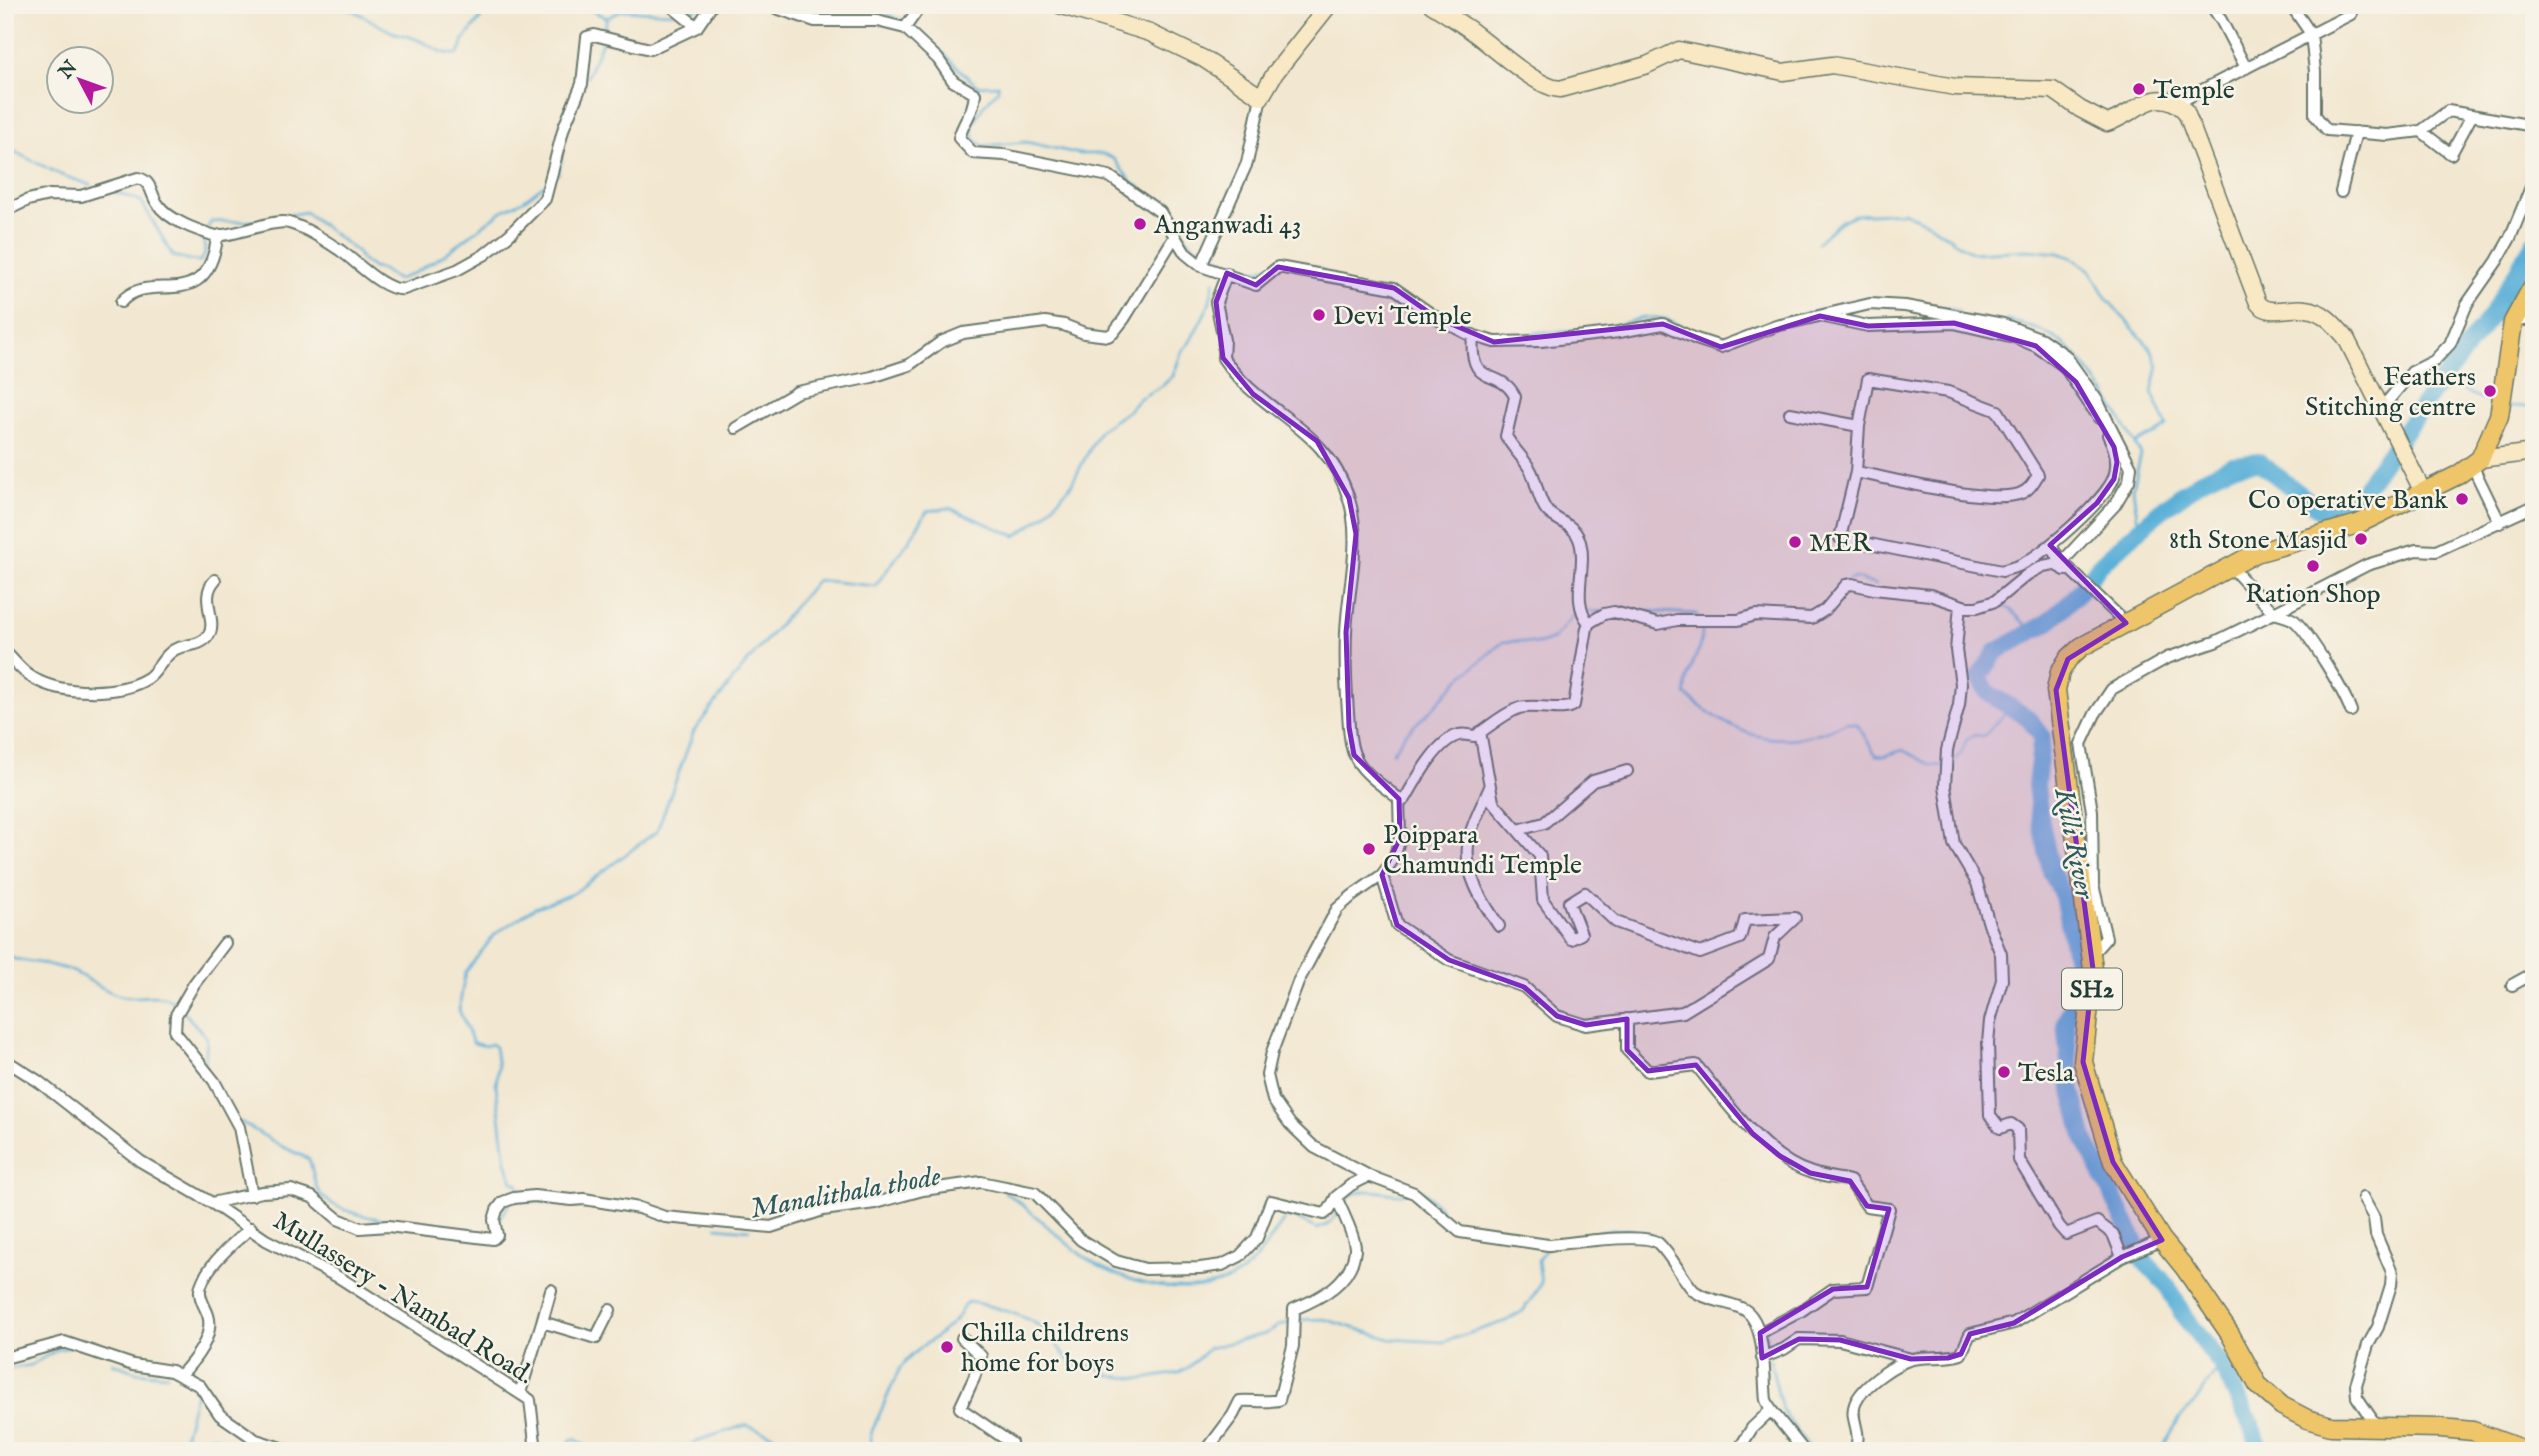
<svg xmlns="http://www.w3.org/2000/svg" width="2539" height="1456" viewBox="0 0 2539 1456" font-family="'IM FELL English',serif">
<rect width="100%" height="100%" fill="#f7f3e8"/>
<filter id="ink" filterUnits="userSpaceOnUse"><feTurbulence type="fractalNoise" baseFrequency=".0143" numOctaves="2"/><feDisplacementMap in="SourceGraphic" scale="14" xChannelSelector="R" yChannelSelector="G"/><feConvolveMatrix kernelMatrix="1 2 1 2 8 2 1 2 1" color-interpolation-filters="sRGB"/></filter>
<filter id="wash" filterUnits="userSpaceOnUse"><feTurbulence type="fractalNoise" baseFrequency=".00686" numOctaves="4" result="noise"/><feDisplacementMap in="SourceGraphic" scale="28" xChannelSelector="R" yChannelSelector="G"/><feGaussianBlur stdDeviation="1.57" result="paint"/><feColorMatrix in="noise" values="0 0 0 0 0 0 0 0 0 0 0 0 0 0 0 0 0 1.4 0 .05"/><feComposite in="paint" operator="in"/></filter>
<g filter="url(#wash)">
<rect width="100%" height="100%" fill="#f2e7d0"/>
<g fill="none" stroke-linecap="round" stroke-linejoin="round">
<path stroke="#5cb0d8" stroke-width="2.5" d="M338 5C358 10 373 23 392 32 400 35 410 36 418 40 431 45 443 56 458 54L462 48 463 41 491 5
M580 5 607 18 622 10 673 13
M871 5 905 23
M687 13 697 8
M913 29 928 39 977 86 998 85V90L983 106 972 127 974 139 983 146 1026 142 1080 154H1103L1114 159 1132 183 1140 187 1146 196 1156 199 1161 207
M602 35 607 18
M587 77 602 42
M5 147 61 175 91 185
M555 176 558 174 562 157
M114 192 141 201 173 256 199 262 205 254 203 235
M279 217 305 212 356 251 362 260 373 268 383 270 397 280 414 273 444 255 502 211 524 200 544 185
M1170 218 1192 244 1205 251
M207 229 211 222 262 221
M1817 243 1841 221 1855 215 1903 212 1926 222 1972 253 2029 250 2059 253 2073 258 2090 270 2107 299 2152 350 2158 366 2152 392 2167 426C2158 436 2145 435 2135 444L2141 454 2133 489 2139 530
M1211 254 1252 272C1285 260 1289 260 1323 270
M1872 299 1900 301
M1941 307 1959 311
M1800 315 1843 303 1865 300
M2490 317 2505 324
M2006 320C2026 324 2051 333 2066 346 2095 373 2116 410 2135 444
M1597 329C1634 324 1651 305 1687 330
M2521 329H2534
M1486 334 1500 337
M1507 337 1543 332H1577
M1718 342 1752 326H1764
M2444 378 2470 394 2493 403
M2509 406 2534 407
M1849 580 1855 578 1876 585
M1997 602 2011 610 2033 632
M1625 610 1696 614 1697 616
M1586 612 1600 611
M1702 625C1705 649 1684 671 1686 695 1740 740 1783 753 1847 722L1857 724 1876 755 1884 756 1903 750 1931 765 1943 766
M1393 752 1405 734 1431 710 1458 680 1503 642 1516 641 1539 644 1553 639 1574 615 1580 613
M1949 764 1961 754 1967 739 1976 735 1984 736 2010 708
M5 957C27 962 54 963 74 972 88 979 108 993 122 996 143 1001 161 988 177 1005
M182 1010 207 1038 205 1063
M207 1079 214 1096 221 1104
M241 1122 281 1146 309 1159C313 1169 313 1181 318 1190 328 1210 372 1219 392 1220 405 1220 417 1220 429 1227
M1417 1189 1424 1192 1441 1209
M1005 1192C1032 1210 1053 1233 1079 1253 1118 1284 1195 1303 1239 1274 1261 1259 1271 1237 1286 1217H1293L1317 1229 1329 1224 1338 1213
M522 1195 518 1184 513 1182 506 1162 496 1086 498 1067 495 1047 491 1044 485 1046 473 1043 459 1010 465 973 495 934 534 908 574 893 657 831 694 731 739 672 817 580 875 586 909 541 927 511 949 508 1016 536 1045 515 1071 485 1100 430 1128 411 1140 398 1162 386 1173 376 1182 351 1190 342 1209 305 1214 281
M528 1201 553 1203
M1343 1204C1359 1181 1383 1196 1404 1194
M573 1205 601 1207
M498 1222 509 1204
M717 1227 749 1230
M438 1228 448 1226 462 1230
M1579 1237C1603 1231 1631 1224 1654 1236
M1756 1314 1764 1326
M1298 1320 1324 1319 1390 1339 1443 1342 1506 1321 1523 1311 1541 1284 1538 1260 1546 1249
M1766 1332 1769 1353
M1770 1360 1782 1410 1811 1451
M112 1363 136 1372 167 1375
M5 1370 31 1365 59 1349 67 1348
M192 1385 196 1392 184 1438 216 1436 232 1451
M160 1451 164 1446 184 1438
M299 1451H318
M566 1451 571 1439 577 1440 593 1451
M597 1451H604
M681 1451 699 1440 746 1425 816 1451
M873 1451 870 1440 872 1431 899 1370C913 1349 937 1339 954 1321 960 1315 961 1308 967 1302 987 1304 1031 1316 1045 1331 1056 1341 1062 1355 1074 1365L1097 1367 1111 1376 1143 1379 1178 1373 1189 1367 1209 1348 1265 1334 1280 1325 1292 1322
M2160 1451 2180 1418 2195 1402 2221 1364"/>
<path stroke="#5cb0d8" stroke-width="18" d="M2260 1451 2254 1431 2221 1364 2183 1315 2167 1285 2146 1263 2085 1140 2072 1091 2065 1022 2075 1001 2077 966 2063 896 2051 871 2040 818 2036 785 2042 736 2028 718 1988 693 1979 677 1996 652 2047 623 2075 597 2099 566 2160 511 2202 480 2233 465 2259 462 2319 509 2342 511 2357 499 2425 402 2490 317 2534 243"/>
</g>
</g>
<g filter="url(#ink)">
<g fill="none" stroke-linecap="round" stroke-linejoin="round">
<g stroke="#69786b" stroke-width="14">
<path id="minor" d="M670 5 697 27
M767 5 815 21H877L905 28 938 59 953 81 975 94C973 115 964 119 959 138L973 153 1004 155 1109 176 1160 212 1185 253 1201 266 1256 285 1278 267 1394 288 1437 318 1468 334 1494 342 1541 341 1619 332 1663 324 1696 339 1721 347 1776 326 1870 304 1905 306 2003 324 2042 339 2065 355 2097 400 2131 467 2129 481 2115 505 2062 562
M2211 5 2221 20 2246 68
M2291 5 2311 34 2315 72V115L2327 130 2387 135 2421 131 2451 154 2472 115
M2528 5 2534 19
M905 28 921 5
M2177 103 2351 14
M2421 131 2448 111 2534 126
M2341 192 2356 132
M5 211 28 200 49 195 81 196 138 178C152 181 150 193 157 203 168 221 199 231 219 237
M1201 266 1247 163 1261 97
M1227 273 1216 302 1224 340 1223 358C1261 415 1327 425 1349 499 1362 542 1348 587 1346 632 1345 658 1346 686 1348 712 1349 725 1349 742 1354 754 1361 773 1385 787 1399 799L1400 838 1394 858 1382 875 1352 896 1337 909 1299 980 1272 1052 1267 1075 1273 1100 1290 1124 1314 1147 1369 1176 1414 1193 1460 1232 1548 1245
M121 302C150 268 205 317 217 239L220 235C238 235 275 218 289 223 307 228 326 241 341 251 357 262 385 292 404 289L457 270 484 255 509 235 545 199 564 127 582 84 587 37 594 35 650 49 697 27 712 5
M1825 317 1868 326 1954 323 2014 337 2036 346 2064 366 2099 418
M2513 322 2534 318
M1473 335C1468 391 1501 366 1515 397L1506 436C1513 449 1524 458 1531 471 1537 483 1538 500 1547 511 1556 521 1574 524 1579 539 1589 565 1569 600 1589 623
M2381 409 2412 372 2434 361 2450 344 2467 304 2497 261 2510 238 2534 180
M1790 413 1859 426 1856 472 1840 538 2002 571C2007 569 2013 568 2018 566 2041 557 2106 500 2114 477 2119 462 2115 448 2108 435
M736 428 797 392 872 377 909 365 941 342 963 333 1045 322 1064 325 1084 333 1108 336 1113 333 1124 319 1175 236
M2472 465 2500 523
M1856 472C1894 479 1985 504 2019 494 2029 491 2033 483 2038 475L1998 411 1948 392 1868 379 1859 426
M2050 545 2062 562 2126 623
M2231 567 2274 613 2367 565 2416 550 2436 551 2534 506
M1960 605 1956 650 1961 684 1959 705 1947 750 1945 786 1954 844 1977 883 1989 924 2001 954 2002 980 1990 1021 1988 1043 1990 1115 2000 1128 2011 1124 2018 1129 2019 1160 2059 1226 2066 1234 2097 1222 2113 1234 2122 1257
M5 652C14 660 22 672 33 678 61 695 120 696 148 678 158 671 163 656 174 650 184 644 200 647 208 636 219 622 198 598 215 580
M1490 787C1483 803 1473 821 1469 839 1462 871 1482 901 1499 926
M1399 803 1405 799C1416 780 1437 740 1459 735 1465 733 1469 736 1475 736 1489 727 1503 714 1519 708 1536 703 1563 713 1574 705L1587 628 1589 623 1604 614 1614 612 1658 624 1677 620H1738L1756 615 1812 618 1825 610 1846 585 1852 584 1874 589 1930 595 1966 607H1977L1995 601 2028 574 2043 566 2054 564 2065 570 2070 569
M1518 830 1544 823 1593 781 1627 771
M1382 875 1397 925 1449 960 1524 987 1557 1016 1586 1025 1683 1012 1769 959 1775 937 1795 918 1745 920 1740 938 1700 953 1616 922 1585 893 1569 903 1581 934 1571 939 1543 900 1540 856 1493 802 1480 732
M225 943 194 984 176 1015 175 1032 214 1081 239 1127 252 1195
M2091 955 2106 938 2093 885 2092 811 2081 744 2095 714 2112 689 2167 658 2215 642 2274 613C2281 615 2290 617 2295 621 2310 635 2344 691 2351 711
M2512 985 2534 973
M1627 1019V1050L1648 1071 1696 1065C1726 1101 1765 1159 1812 1173 1824 1177 1837 1178 1850 1181L1867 1206 1889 1209 1867 1287 1833 1289 1801 1311 1760 1333
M5 1060 38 1081 140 1161 212 1203 262 1192 291 1190 312 1197 338 1219 360 1228 388 1226 493 1239 497 1235 494 1220 497 1210 503 1202 514 1198 534 1196 572 1200 584 1199 639 1208 665 1217 771 1227 823 1210 875 1203 923 1190 981 1182 1035 1193 1081 1240 1116 1261 1145 1269 1200 1268 1222 1265 1240 1256 1257 1238 1271 1201 1324 1214 1329 1210 1336 1197
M2363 1198 2374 1218 2376 1235 2392 1272 2391 1285 2378 1327 2368 1345 2356 1385 2357 1397 2377 1427
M212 1203 266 1240 340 1278 530 1400 536 1451
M1550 1245C1570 1243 1645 1232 1658 1243 1672 1256 1681 1277 1694 1291 1708 1301 1725 1301 1741 1308 1767 1318 1763 1375 1766 1400L1771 1410 1804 1451
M542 1322 551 1290
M962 1338 981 1356 974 1378 960 1408 1011 1443 1008 1451
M5 1358 64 1342 133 1365 171 1371 200 1386 220 1415 256 1440 291 1451
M1762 1358 1784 1349 1799 1339 1840 1340 1911 1359
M180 1376C194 1361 215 1336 208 1315 205 1306 199 1299 200 1290 203 1268 235 1241 251 1228
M520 1393 542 1322 596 1338 610 1310
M1206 1451 1233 1415 1240 1401C1253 1400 1266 1403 1279 1400L1293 1346 1294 1309C1321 1298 1352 1282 1355 1250 1356 1238 1341 1209 1336 1197L1351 1185 1369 1176
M1738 1451 1752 1428 1771 1410
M1855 1451C1863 1431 1849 1420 1855 1404 1862 1386 1899 1359 1919 1358 1934 1356 1946 1359 1961 1354L1970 1334 2014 1323 2122 1257 2162 1240"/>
</g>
<g stroke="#69786b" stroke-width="19">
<path id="secondary" d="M1059 5 1150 33 1204 59 1261 97 1275 73 1329 5
M1432 5C1445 13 1457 21 1469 29 1490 44 1536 88 1560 89L1647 65 1679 50 1783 72 1832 65 1955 87 2053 90 2080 109 2107 123C2135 115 2157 81 2186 112L2258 303C2269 317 2290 306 2306 309 2324 311 2335 325 2346 338L2423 492
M2480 459 2534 452"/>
</g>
<g stroke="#69786b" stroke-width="21">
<path id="primary" d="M2527 1451 2473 1431 2441 1428 2331 1426 2307 1419 2282 1406 2258 1385 2230 1334 2184 1267 2162 1240 2113 1162 2083 1062 2093 969 2056 690 2060 672 2068 659 2081 647 2126 623 2256 553 2358 524 2458 475 2480 459 2499 416 2513 322 2534 284"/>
</g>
<use href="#minor" stroke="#fff" stroke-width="10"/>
<use href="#secondary" stroke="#f8e8c3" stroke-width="16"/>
<use href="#primary" stroke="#eec569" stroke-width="18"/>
</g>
</g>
<path fill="#7b2cbf" fill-opacity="0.2" stroke="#7b2cbf" stroke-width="5" stroke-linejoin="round" d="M1278 267 1394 288 1437 318 1494 342 1663 324 1721 347 1820 316 1868 326 1954 323 2036 346 2076 382 2114 447 2117 462 2114 479 2097 503 2050 545 2126 623 2068 659 2056 690 2093 969 2083 1062 2113 1162 2162 1240 2122 1257 2014 1323 1970 1334 1961 1354 1948 1358 1911 1359 1840 1340 1799 1339 1762 1358 1760 1333 1833 1289 1867 1287 1889 1209 1867 1206 1850 1181 1810 1173 1780 1156 1753 1134 1696 1065 1648 1071 1627 1050V1019L1586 1025 1557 1016 1524 987 1449 960 1397 925 1382 875 1400 838 1399 799 1354 755 1349 727 1346 632 1356 534 1349 498 1317 441 1253 394 1223 358 1216 302 1227 273 1256 285Z"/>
<g fill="#b5179e" stroke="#f7f3e8" stroke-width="2.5">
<circle cx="2139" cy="89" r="7"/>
<circle cx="1140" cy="224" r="7"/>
<circle cx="1319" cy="315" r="7"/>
<circle cx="2490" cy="391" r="7"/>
<circle cx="2462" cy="499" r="7"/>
<circle cx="2361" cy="539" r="7"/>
<circle cx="1795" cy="542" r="7"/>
<circle cx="2313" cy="566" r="7"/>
<circle cx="1369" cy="849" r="7"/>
<circle cx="2004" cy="1072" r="7"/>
<circle cx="947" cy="1347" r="7"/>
</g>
<g text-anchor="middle" stroke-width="5" stroke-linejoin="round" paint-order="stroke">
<rect fill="#f7f3e8" stroke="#60746a" stroke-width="2" x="2062" y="968.5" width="60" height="41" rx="5"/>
<g font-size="24" font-weight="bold" fill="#1f3d34">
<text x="2092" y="997">SH2</text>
</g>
<g font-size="26" fill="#1f3d34" stroke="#f7f3e8" text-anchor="start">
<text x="2153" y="98">Temple</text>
<text x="1154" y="233">Anganwadi 43</text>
<text x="1333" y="324">Devi Temple</text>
<text x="2476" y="385" text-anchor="end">Feathers<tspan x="2476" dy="30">Stitching centre</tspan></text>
<text x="2448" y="508" text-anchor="end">Co operative Bank</text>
<text x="2347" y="548" text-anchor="end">8th Stone Masjid</text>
<text x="1809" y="551">MER</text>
<text x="2313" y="602" text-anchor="middle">Ration Shop</text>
<text x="1383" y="843">Poippara<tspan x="1383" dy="30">Chamundi Temple</tspan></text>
<text x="2018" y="1081">Tesla</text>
<text x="961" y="1341">Chilla childrens<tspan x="961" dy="30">home for boys</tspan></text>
</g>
<g font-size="26" fill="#1f3d34" stroke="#f7f3e8">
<text transform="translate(404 1297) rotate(32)" y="9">Mullassery - Nambad Road.</text>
</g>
<g font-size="28" font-style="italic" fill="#2e5a5d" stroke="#f7f3e8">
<text transform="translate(2076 843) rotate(79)" y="10">Killi River</text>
<text transform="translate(845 1191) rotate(-10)" y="10">Manalithala thode</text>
</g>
</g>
<rect width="2539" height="1456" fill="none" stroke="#f7f3e8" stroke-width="28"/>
<g transform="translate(80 80) rotate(311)"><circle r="33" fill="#f7f3e8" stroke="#a1aaa0" stroke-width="2"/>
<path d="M0-5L12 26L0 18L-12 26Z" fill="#b5179e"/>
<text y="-10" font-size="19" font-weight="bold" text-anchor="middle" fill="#1f3d34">N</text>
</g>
</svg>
